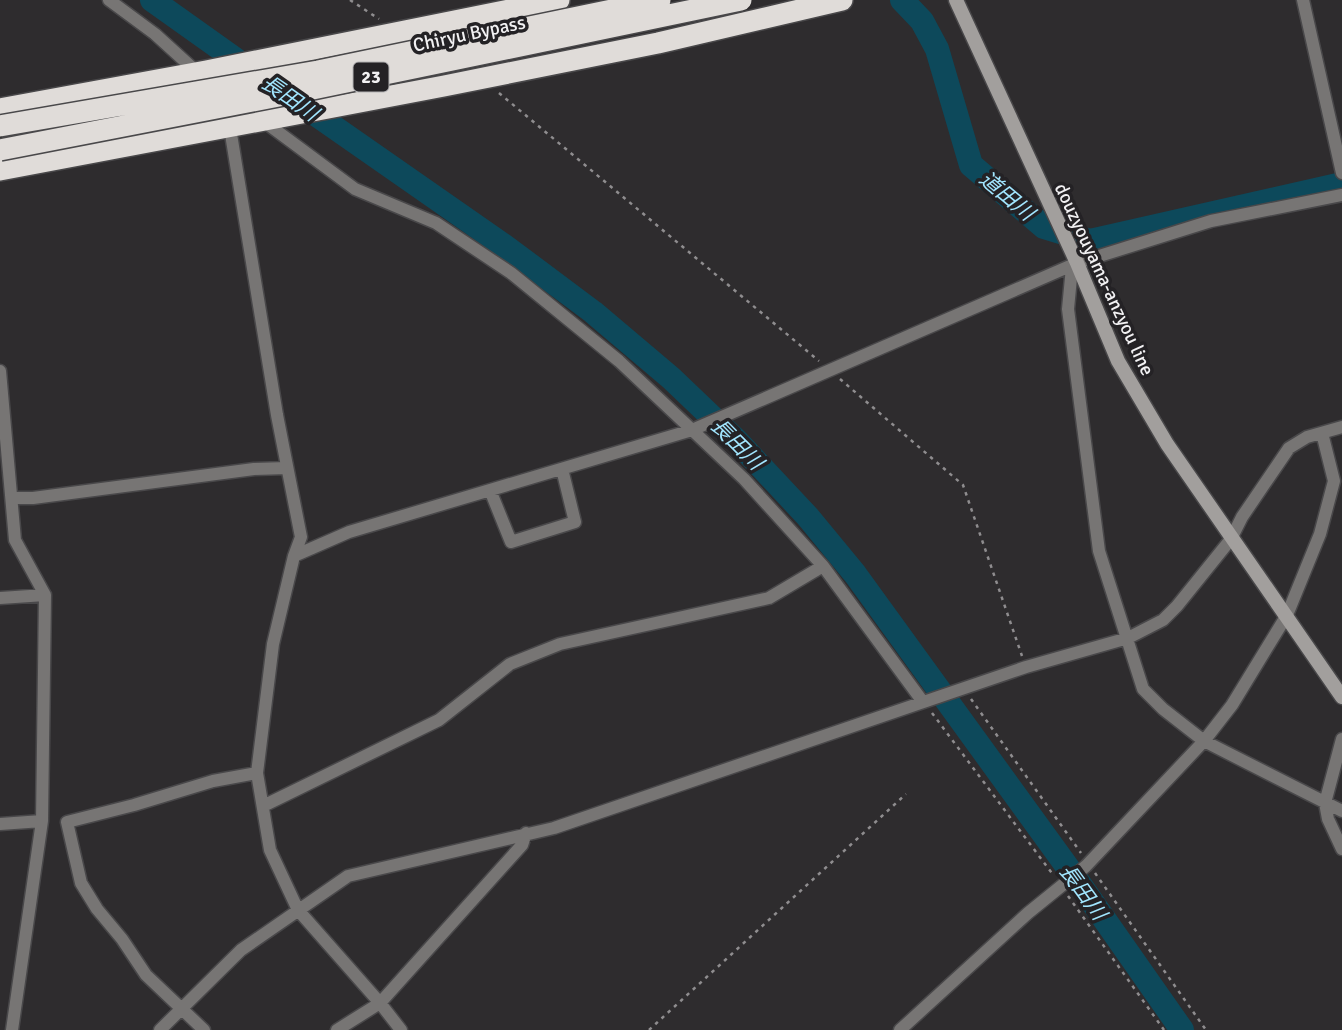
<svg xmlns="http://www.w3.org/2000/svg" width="1342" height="1030" viewBox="0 0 1342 1030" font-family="Signika,'Noto Sans JP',sans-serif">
<rect width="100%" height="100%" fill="#2e2c2e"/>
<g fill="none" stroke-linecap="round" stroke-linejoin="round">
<path stroke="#0d495b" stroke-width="24" d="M152 0 256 74
M902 0 922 21 937 49 971 165 1044 227 1090 241 1342 184
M298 102 506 247 593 312 671 378 737 441 808 517 855 574 1079 883 1182 1030"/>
<g stroke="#49484a" stroke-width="15">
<path id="street" d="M109 0 155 34 199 74
M1303 0 1342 173
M262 120 355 189 436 223 511 273 619 361 744 479 823 566 923 702
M230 128 277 415 301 537 294 556 273 644 257 773 270 850 298 910 380 1003 401 1030
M1072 267 1068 309 1099 551 1143 689 1163 709 1204 741 1342 811
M0 371 15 540 45 595 42 821 12 1030
M490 490 511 542 575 522 562 469
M12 498H33L254 469 287 468
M294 556 349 532 692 430 1077 263 1211 221 1342 195
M0 598 45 595
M1342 739 1325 803 1328 819 1342 849
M263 806 439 720 510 664 560 644 769 598 823 566
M0 824 42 821
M160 1030 241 950 348 876 554 828 1026 667 1128 638 1163 620 1177 606 1231 539 1242 517 1289 448 1307 437 1342 427
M204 1030 146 975 122 939 97 909 81 883 67 822 134 805 213 781 257 773
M337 1030 380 1003 522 845 526 833
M900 1030 1028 913 1086 866 1204 741 1232 705 1287 615 1320 534 1334 481 1322 433"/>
</g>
<g stroke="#49484a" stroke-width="17">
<path id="secondary" d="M956 0 1077 263 1118 361 1167 444 1342 697"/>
</g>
<g stroke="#49484a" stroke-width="24">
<path id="highway" d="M0 109 206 71 559 0
M0 170 444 86 658 43 842 0"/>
</g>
<path stroke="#8f8d8f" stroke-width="2.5" stroke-dasharray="3.5 5" stroke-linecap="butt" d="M350 0 379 19
M499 93 819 361
M840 379 963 485 1022 656
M971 699 1081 853
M932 713 1054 876
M1095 873 1206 1030
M1068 896 1164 1030
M649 1030 906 794"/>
<use href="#street" stroke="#777574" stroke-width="12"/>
<use href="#secondary" stroke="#a29f9d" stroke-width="14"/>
<use href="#highway" stroke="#e0dcd9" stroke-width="21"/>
<g stroke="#49484a" stroke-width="24" stroke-linecap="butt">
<path id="highway-bridge" d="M0 126 318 71 660 0
M0 150 284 95 741 0"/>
</g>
<use href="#highway-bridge" stroke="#e0dcd9" stroke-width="21"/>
</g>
<g text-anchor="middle" stroke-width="7" stroke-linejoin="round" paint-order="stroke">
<rect fill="#242225" stroke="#b4b3b5" stroke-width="2" x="353.5" y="62.5" width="35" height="29" rx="5"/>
<g font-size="18" font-weight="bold" fill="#f2f1f3">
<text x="371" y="83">23</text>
</g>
<g font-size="19" fill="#f2f1f3" stroke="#242225">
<text transform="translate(469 33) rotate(-12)" y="7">Chiryu Bypass</text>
<text transform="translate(1105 279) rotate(65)" y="7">douzyouyama-anzyou line</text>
</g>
<g font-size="21" font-style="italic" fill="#a2e6ff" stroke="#242225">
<text transform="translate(290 98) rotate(35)" y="7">長田川</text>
<text transform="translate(1007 196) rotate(40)" y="7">道田川</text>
<text transform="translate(737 444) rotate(45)" y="7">長田川</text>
<text transform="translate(1083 892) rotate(54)" y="7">長田川</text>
</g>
</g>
</svg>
